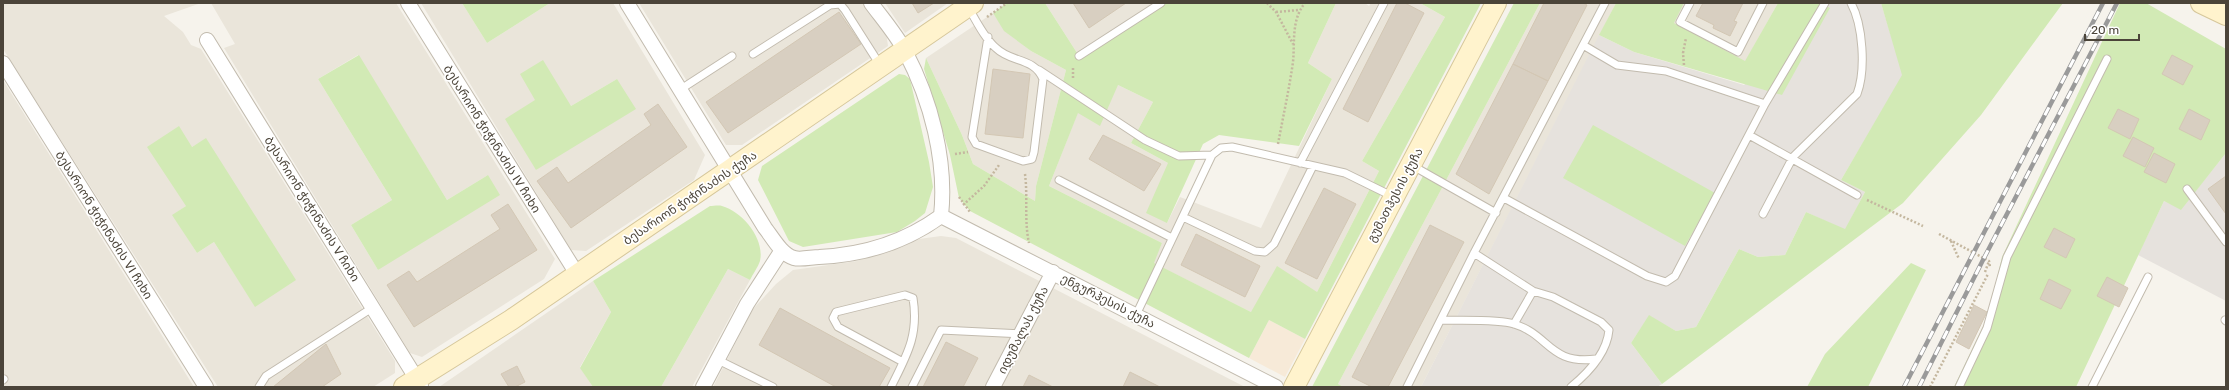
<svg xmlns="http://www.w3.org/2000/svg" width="2229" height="390" viewBox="0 0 2229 390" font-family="Rubik,'Noto Sans Georgian',sans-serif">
<rect width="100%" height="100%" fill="#f6f3ec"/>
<path fill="#eae5da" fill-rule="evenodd" d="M3 3H201L164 16 183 32 191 45 201 49 395 361V373L373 387H218L3 49ZM206 139 255 306 214 242 197 253 173 215 186 206 192 147Z
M211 3H396L555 259 544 279 422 357 410 353 224 48 235 44ZM358 55 447 200 488 175 378 270 351 225 392 200 318 79Z
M421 3H462L487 43 550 3H613L705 155 694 180 586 251 571 250ZM617 79 536 170V100L571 106Z
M639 3H863L886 32 888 46 742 145H726Z
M885 3H948L905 33Z
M1045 3H1161L1079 56Z
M1336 3H1365L1369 6 1371 3H1420L1445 17 1362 161 1379 171 1317 292 1251 312 1153 263 1162 243 1049 186 1078 112 1118 85 1153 102 1131 143 1168 163 1167 223 1180 197 1261 228 1332 79 1308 63Z
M1540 3H1616L1421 387H1344L1338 384Z
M1684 3H1778L1745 62 1673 23Z
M993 13 1005 31 1031 51 1066 70 1036 186 1035 201 973 164 962 135 926 58Z
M3 80 194 387H3Z
M941 236 956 238 1245 387H713L753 309 776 284 793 270 857 261 919 239Z
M728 269 750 280 692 387H661Z
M593 281 611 312 580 367 593 387H439Z"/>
<path fill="#f7ead8" d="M1269 320 1305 339 1285 377 1249 358Z"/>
<path fill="#e6e2dd" d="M1821 3H1881L1903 75 1841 180 1865 192 1845 230 1806 212 1785 255 1758 257 1739 249 1696 327 1676 331 1649 316 1631 343 1662 384 1657 387H1421L1599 35 1634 52 1744 85 1829 8Z
M2226 153V301L2138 255 2164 201 2181 209Z"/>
<path fill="#d2eab5" d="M462 3H550L487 43Z
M1007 3H1045L1079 56 1161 3H1336L1308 63 1332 79 1299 146 1219 135 1203 144 1167 223 1146 213 1168 163 1131 143 1153 102 1118 85 1100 126 1078 113 1049 186 1162 243 1154 263 1251 312 1277 266 1317 292 1379 171 1362 161 1445 17 1420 3H1481L1305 339 1269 320 1249 358 970 211 959 198 950 155 924 69 926 58 962 135 973 164 1035 201 1036 186 1066 70 1031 51 1004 31 993 13Z
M1514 3H1540L1338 384 1344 387H1312Z
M1616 3H1684L1674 23 1745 61 1778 3H1821L1830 8 1782 95 1634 52 1599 35Z
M1881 3H2063L1981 115 1903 203 1662 384 1631 343 1649 315 1676 331 1696 327 1739 249 1758 257 1785 255 1806 212 1845 229 1865 192 1841 180 1902 75Z
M2120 3H2146L2226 49V153L2181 210 2164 201 2076 387H1954L1988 316 2002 257Z
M359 55 447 200 488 175 500 195 378 270 351 225 392 200 318 79Z
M543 60 571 106 617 79 636 109 536 170 505 119 535 100 520 74Z
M899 74 905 75 910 79 929 162 933 187 925 213 915 221 897 232 803 247 789 241 758 180 762 166Z
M1593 125 1715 193 1685 246 1563 178Z
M179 126 192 147 206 138 296 280 255 307 214 242 197 253 172 215 186 206 147 147Z
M710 206C713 206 719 205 722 206 743 212 765 239 760 261 758 267 753 274 750 280L728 269 661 387H593L580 368 611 312 593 281Z
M1911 263 1926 270 1868 387H1807L1825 354Z"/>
<path fill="#d8cfc1" stroke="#d3c7b4" d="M912 3H934L918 13Z
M1073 3H1126L1089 28Z
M1397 3H1405L1424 13 1368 122 1343 109Z
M1544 3H1583L1587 5 1548 81 1513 64Z
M1703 3H1743L1734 21 1737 22 1730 36 1713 28 1714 25 1696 16Z
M839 12 861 44 728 133 706 102Z
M2172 55 2193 66 2183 85 2162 74Z
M1513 64 1548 81 1489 194 1456 174Z
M993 69 1030 74 1023 138 985 134Z
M658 104 687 147 571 228 537 181 557 167 568 183 651 125 644 114Z
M2118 109 2139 119 2130 139 2108 128Z
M2189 109 2210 120 2201 140 2179 129Z
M1103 135 1161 164 1144 191 1089 159Z
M2133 137 2154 148 2145 167 2123 156Z
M2154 153 2175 164 2166 183 2144 172Z
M2226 176V214L2208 189Z
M1324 188 1356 204 1317 279 1285 263Z
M508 204 537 250 414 327 387 285 409 271 417 282 500 229 491 215Z
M1430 225 1464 242 1388 387H1372L1352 377Z
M2054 228 2075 239 2066 258 2044 247Z
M1196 234 1260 266 1245 297 1181 265Z
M2107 277 2128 288 2119 307 2097 296Z
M2049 279 2071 290 2061 309 2040 299Z
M1974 305 1987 312 1969 349 1956 342Z
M780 308 890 368 879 387H836L759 345Z
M946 342 978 358 963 387H923Z
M326 344 341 374 322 387H273Z
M517 366 525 382 515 387H509L501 374Z
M1130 372 1160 387H1123Z
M1029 375 1053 387H1023Z"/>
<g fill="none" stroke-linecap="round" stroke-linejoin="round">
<g stroke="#c2bbae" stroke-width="9">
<path id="lane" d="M1690 3 1680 22 1738 52 1763 3
M968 7C976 20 984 38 996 48 1011 63 1034 57 1043 79L1034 152 1032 159 1023 161 976 144 972 137 988 37
M1583 45 1617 65 1666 71 1765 104
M753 54 830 5 840 4 845 10 880 65
M1079 56 1161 3
M1039 70 1145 140 1179 156 1212 155
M681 89 732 56
M1749 135 1857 195
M1300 163 1384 3
M1413 166 1496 213
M1059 180 1172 238
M2187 189 2226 242
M1504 198 1647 276 1666 282 1675 276 1765 104 1825 3
M1763 214 1793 157 1857 94C1866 70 1863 25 1851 3
M1183 217 1255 251 1265 252 1274 244 1313 166
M1474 253 1533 291 1553 297 1601 322 1609 330C1607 352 1588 373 1571 387
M1136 315 1212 155 1221 148 1232 147 1345 173 1394 197
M1441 320C1459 321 1499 319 1514 324 1550 335 1549 365 1596 359
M2225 320 2226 321
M1514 324 1533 291
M718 360 773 387
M3 380 4 379
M259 387 266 376 372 308
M891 387C907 355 919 335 913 298L905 295 836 312 833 318 838 327 903 362
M912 387 941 330 1021 334
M1407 387 1474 253 1605 3
M1959 387 1987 328 2007 257 2107 59
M2092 387 2148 277"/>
</g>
<g stroke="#c2bbae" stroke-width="16">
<path id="street" d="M408 3 577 274
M627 3 765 228C773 238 781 254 794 258 801 260 812 257 819 257 864 255 904 243 941 216 947 161 931 100 905 51 896 34 882 18 871 3
M207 40 421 386
M3 63 206 387
M941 216 1276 387
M703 387 747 304 782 250
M993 387 1053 272"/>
</g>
<g stroke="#d6c79b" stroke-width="22">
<path id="secondary" d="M2201 3 2226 15
M404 387 511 320 973 3
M1294 387 1496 3"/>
</g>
<path stroke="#c4b79f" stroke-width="2.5" stroke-dasharray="2 2" stroke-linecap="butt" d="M1267 3 1276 12 1293 44
M1276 12 1299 10
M987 17 1007 3
M1684 65 1683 53 1686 38
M1073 78V67
M1278 144C1283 117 1289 90 1293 62 1295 42 1291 20 1305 3
M955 154 968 152
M1025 174C1028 197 1024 220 1029 243
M959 197 970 212
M1867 200 1923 226
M963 205 984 186 999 165
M1939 234 1989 261 1990 267
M1951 241 1959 259
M1985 272 1989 261
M1930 387 1988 274"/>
<use href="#lane" stroke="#fff" stroke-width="7"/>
<use href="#street" stroke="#fff" stroke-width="14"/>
<use href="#secondary" stroke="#fff3cd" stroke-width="20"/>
<g stroke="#9a9a9a" stroke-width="4.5">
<path id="rail" d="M1904 387 2103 3
M1919 387 1984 258 2117 3"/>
</g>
<use href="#rail" stroke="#fff" stroke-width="3" stroke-dasharray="9" stroke-linecap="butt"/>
</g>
<g text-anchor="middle" stroke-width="3.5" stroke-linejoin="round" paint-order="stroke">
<g font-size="12" fill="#4b4439" stroke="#fff">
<text transform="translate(492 139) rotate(58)" y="4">ბესარიონ ჭიჭინაძის IV ჩიხი</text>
<text transform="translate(1395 195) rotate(-62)" y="4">გუმათჰესის ქუჩა</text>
<text transform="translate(690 198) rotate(-34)" y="4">ბესარიონ ჭიჭინაძის ქუჩა</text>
<text transform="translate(312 209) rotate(58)" y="4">ბესარიონ ჭიჭინაძის V ჩიხი</text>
<text transform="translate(104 225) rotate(58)" y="4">ბესარიონ ჭიჭინაძის VI ჩიხი</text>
<text transform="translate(1108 301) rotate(27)" y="4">ენგურჰესის ქუჩა</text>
<text transform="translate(1023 330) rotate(-63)" y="4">იდუმალას ქუჩა</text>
</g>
</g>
<rect width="2229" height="390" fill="none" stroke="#4b4439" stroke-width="8"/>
<path d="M2085 34v6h54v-6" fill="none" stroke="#4b4439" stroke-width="2"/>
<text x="2091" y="34" font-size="12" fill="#4b4439" stroke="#ffffff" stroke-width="3" paint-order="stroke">20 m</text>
</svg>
